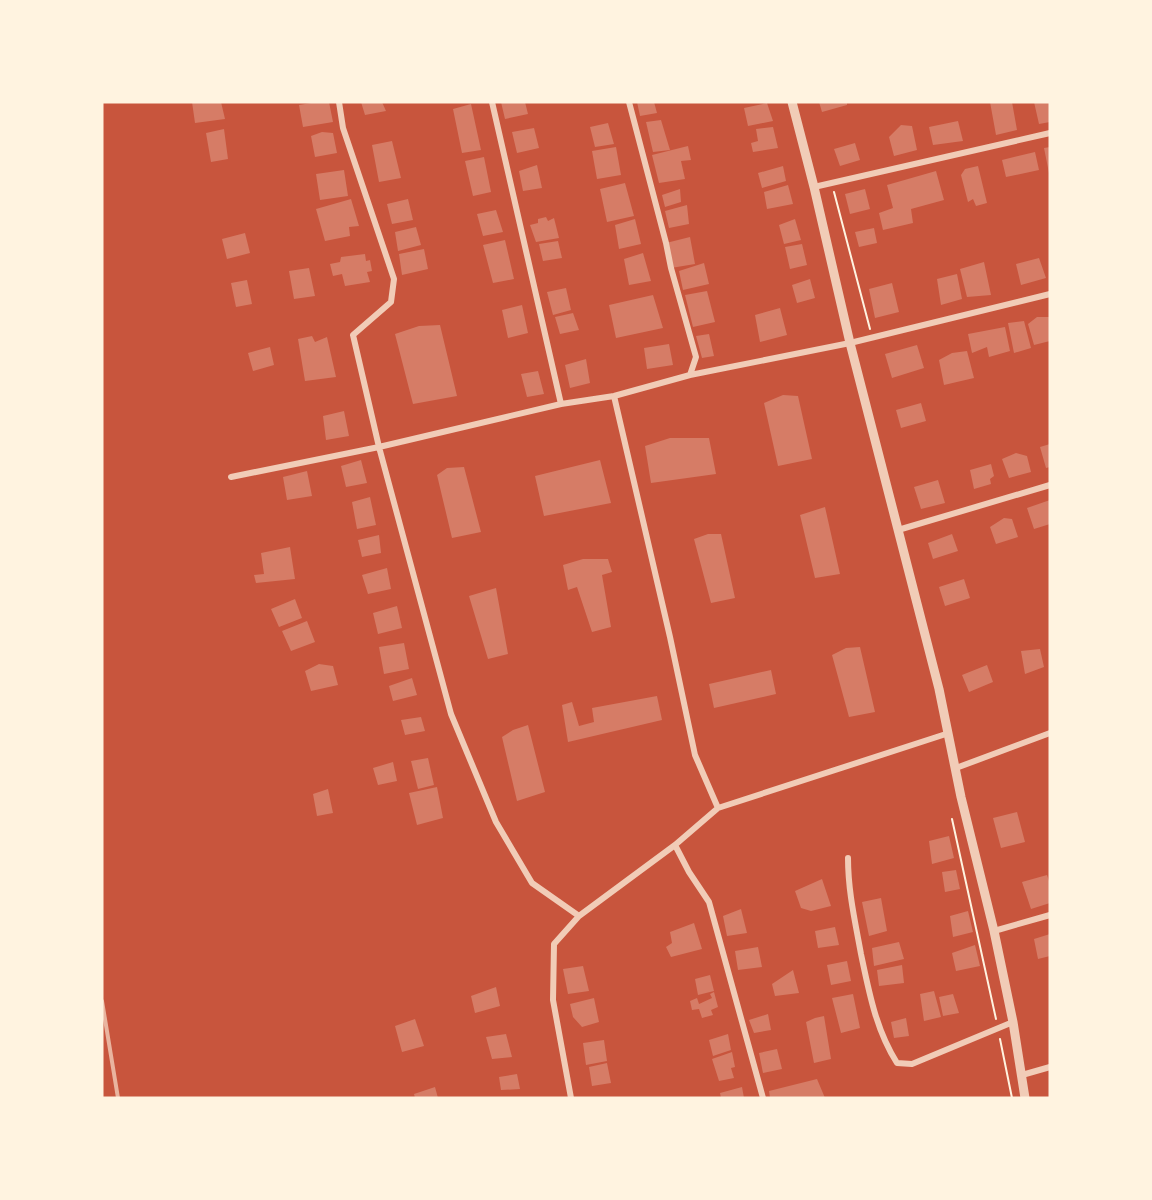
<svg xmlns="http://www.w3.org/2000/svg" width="1152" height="1200" viewBox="0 0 1152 1200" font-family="Arial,sans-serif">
<rect width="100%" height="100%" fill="#c8553d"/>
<path fill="#d67c66" d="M192 102H221L225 119 195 123Z
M317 102H329L333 122 303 127 299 105Z
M361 102H382L386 111 365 115Z
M501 102H525L528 114 505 119Z
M637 102H654L657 113 640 116Z
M819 102H847V105L822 112Z
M990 102H1012L1017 130 996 135Z
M1034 102H1050V122L1039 124Z
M767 103 773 121 748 126 744 108Z
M471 104 481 150 462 153 453 109Z
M661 120 670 150 653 152 646 122Z
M958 121 963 141 933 145 929 127Z
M608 123 614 144 595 147 590 127Z
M901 125 912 126 917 150 894 156 889 137Z
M773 127 778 148 753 152 751 143 758 141 756 129Z
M534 128 539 148 517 153 512 132Z
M224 129 228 159 211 162 206 133Z
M322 132 333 133 337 153 315 157 311 136Z
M392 141 401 178 379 182 372 145Z
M855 143 860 160 840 166 834 149Z
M688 146 691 160 681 161 685 179 659 183 652 155Z
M616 147 621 175 597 179 592 151Z
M1050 147V173H1049L1044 148Z
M1035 152 1039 170 1006 177 1002 160Z
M484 157 491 192 473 196 465 161Z
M537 165 542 188 523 191 519 171Z
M783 166 786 181 762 188 758 173Z
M978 166 987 203 976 206 973 199 968 202 961 175 965 169Z
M344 170 348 196 320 200 316 174Z
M936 171 944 200 911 209 913 223 883 230 879 213 893 208 887 185Z
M625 183 634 216 607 222 600 189Z
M788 185 793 204 767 209 764 192Z
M680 189 681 202 665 207 662 195Z
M865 189 870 209 850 214 845 194Z
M351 199 359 226 349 227 350 236 325 241 316 209Z
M408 199 413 220 392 224 387 204Z
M687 205 689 224 669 228 665 211Z
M496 210 503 232 483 236 477 214Z
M546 217 548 221 554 218 559 238 536 242 530 225 538 223V219Z
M635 219 641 244 619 249 615 225Z
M795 219 801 240 784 244 779 225Z
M416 227 421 245 398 251 395 232Z
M874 228 877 243 859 247 855 232Z
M245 233 250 253 227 259 222 239Z
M690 237 695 264 671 268 666 243Z
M505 240 514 279 493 283 483 245Z
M558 241 562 258 543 261 539 244Z
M802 244 807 265 790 269 785 247Z
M424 249 428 269 402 275 399 254Z
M643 253 651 281 629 285 624 259Z
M365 254 366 261 370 260 372 271 367 272 370 282 345 286 342 274 333 276 330 264 340 262 341 257Z
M1039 258 1046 278 1021 285 1016 264Z
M984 262 991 295 967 297 960 269Z
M704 263 709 284 683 290 679 271Z
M309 268 315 296 294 299 289 271Z
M957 274 962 299 941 305 937 279Z
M810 279 815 298 797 303 792 285Z
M247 280 252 304 236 307 231 283Z
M892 283 899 312 875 318 869 289Z
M566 288 571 310 553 315 547 292Z
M707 291 715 322 693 327 685 295Z
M653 295 663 328 616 338 609 305Z
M522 305 528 333 508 338 502 310Z
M780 308 787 335 760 342 755 315Z
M573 313 579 330 560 334 555 317Z
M1037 317H1049L1050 341 1034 345 1028 324Z
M1024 321 1031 348 1014 353 1008 323Z
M440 325 457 396 413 404 395 334 419 326Z
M1005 327 1010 351 989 357 987 347 972 353 968 334Z
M709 334 714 356 702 358 696 336Z
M312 336 315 342 327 337 336 377 305 381 298 339Z
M669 344 673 365 647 369 644 348Z
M917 345 924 368 892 378 885 354Z
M270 347 274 365 253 371 248 353Z
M967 351 974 378 944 385 939 360 952 353Z
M586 359 590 383 570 388 565 365Z
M538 371 544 394 527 397 521 374Z
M783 395 798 396 812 459 778 466 764 403Z
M921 403 926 421 901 428 896 410Z
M344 411 349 436 326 440 323 416Z
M670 438H709L716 474 651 483 645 446Z
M1050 444V467L1046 468 1040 447Z
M1016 453 1027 456 1031 472 1009 478 1002 459Z
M361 460 367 483 346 487 341 466Z
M600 460 611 503 544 516 535 476Z
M991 464 994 476 990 479 991 484 974 489 970 470Z
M464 467 481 532 452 538 437 475 447 468Z
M307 471 312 496 287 500 283 477Z
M938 480 945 503 921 509 914 487Z
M370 497 376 525 357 529 352 502Z
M1050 500V524L1034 529 1027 508Z
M825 507 840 574 815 578 800 515Z
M1004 518 1012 519 1018 537 996 544 990 527Z
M708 534H721L735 598 711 603 694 539Z
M952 534 958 551 933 559 928 543Z
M379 535 381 553 362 557 358 540Z
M290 547 295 579 256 583 254 575 264 574 261 553Z
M583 559H608L612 572 602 575 611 627 592 632 577 587 568 590 563 565Z
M387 568 391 589 368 594 362 575Z
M964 579 970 598 945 606 939 587Z
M496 588 508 654 488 659 469 596Z
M295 599 302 618 279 627 271 609Z
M397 606 402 628 378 634 373 613Z
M307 621 315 642 291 651 282 631Z
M404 643 409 669 384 674 379 647Z
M860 647 875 712 849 717 832 655 846 648Z
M1040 649 1044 667 1025 674 1021 651Z
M319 664 333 666 338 685 311 691 305 671Z
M987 665 993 682 969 692 962 675Z
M771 670 776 694 714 708 709 684Z
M412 678 417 695 393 701 389 686Z
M657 696 662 720 568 742 562 705 572 702 579 726 594 722 592 708Z
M421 717 425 731 405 735 401 720Z
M528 725 545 792 517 801 502 737 513 730Z
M428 758 434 785 418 789 411 761Z
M393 762 397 781 378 785 373 768Z
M437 787 443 818 417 825 409 793Z
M328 789 333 813 317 816 313 794Z
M1017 812 1025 842 1001 848 993 818Z
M949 836 954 858 932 864 929 841Z
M956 870 960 889 945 892 942 872Z
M1047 875 1050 884V903L1031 909 1022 882Z
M822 879 831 906 811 911 801 908 795 891Z
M881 898 887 931 869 936 862 902Z
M741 909 747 933 727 936 723 916Z
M968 911 973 932 953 937 950 916Z
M694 923 702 949 671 957 666 947 672 943 670 932Z
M835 927 839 945 818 948 815 931Z
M1050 934V956L1038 959 1034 939Z
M899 942 904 959 874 966 872 948Z
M975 945 980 966 956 971 952 953Z
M758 947 762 967 738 970 735 951Z
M847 961 851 981 831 985 827 965Z
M902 965 904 983 879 986 877 970Z
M583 966 589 991 568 994 563 969Z
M793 970 799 993 775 996 772 984Z
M710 975 714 991 698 995 695 979Z
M496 987 500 1006 475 1013 471 996Z
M934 991 941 1017 924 1021 920 994Z
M714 992 718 1007 711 1010 713 1015 702 1018 699 1009 692 1010 690 1001 697 998 699 1004 712 998 710 994Z
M853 994 860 1028 841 1033 832 998Z
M953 994 959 1013 943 1016 939 997Z
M594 998 599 1022 582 1027 573 1017 570 1004Z
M768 1014 771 1030 754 1033 749 1020Z
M824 1016 831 1059 814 1063 806 1022 815 1018Z
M906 1018 909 1036 894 1038 891 1022Z
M415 1019 424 1046 402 1052 395 1026Z
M506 1034 512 1057 492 1059 486 1037Z
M728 1034 731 1050 713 1056 709 1040Z
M604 1040 607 1061 586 1065 583 1043Z
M777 1049 782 1069 763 1073 759 1053Z
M732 1052 735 1067 731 1068 734 1078 719 1081 712 1059Z
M607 1063 611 1083 592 1086 589 1067Z
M517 1074 520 1089 501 1090 499 1077Z
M817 1079 825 1098H770L769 1091Z
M435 1087 438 1098H415L414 1094Z
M742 1087 744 1098H721L720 1093Z"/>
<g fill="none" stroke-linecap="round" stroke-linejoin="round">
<path stroke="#fff3e0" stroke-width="2" d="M834 192 870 329
M952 819 996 1019
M1000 1039 1012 1098"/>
<path stroke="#f1ccb7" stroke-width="6" d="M339 102 343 128 394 279 391 302 353 335 379 447 451 714 496 822 532 883 579 916 554 944 553 1000 571 1098
M492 102 561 404
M629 102 666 243 671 268 696 357 690 375
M814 187 1050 133
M614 396 670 637 695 755 718 808
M231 477 379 447 561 404 614 396 690 375 850 343 1050 294
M898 530 1050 485
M956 768 1050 733
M675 845 689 872 709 902 763 1098
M848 858C848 891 855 921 861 954 869 992 876 1030 897 1063L912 1064 1013 1022
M579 916 675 845 718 808 949 733
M994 931 1050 915
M1022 1075 1050 1067"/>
<path stroke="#f1ccb7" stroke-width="9" d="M792 102 814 187 850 343 939 689 961 797 994 931 1013 1022 1025 1098"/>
<path stroke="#e9b49f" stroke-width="4" d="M102 1001 118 1098"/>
</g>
<rect width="1152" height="1200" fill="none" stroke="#fff3e0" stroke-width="207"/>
</svg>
